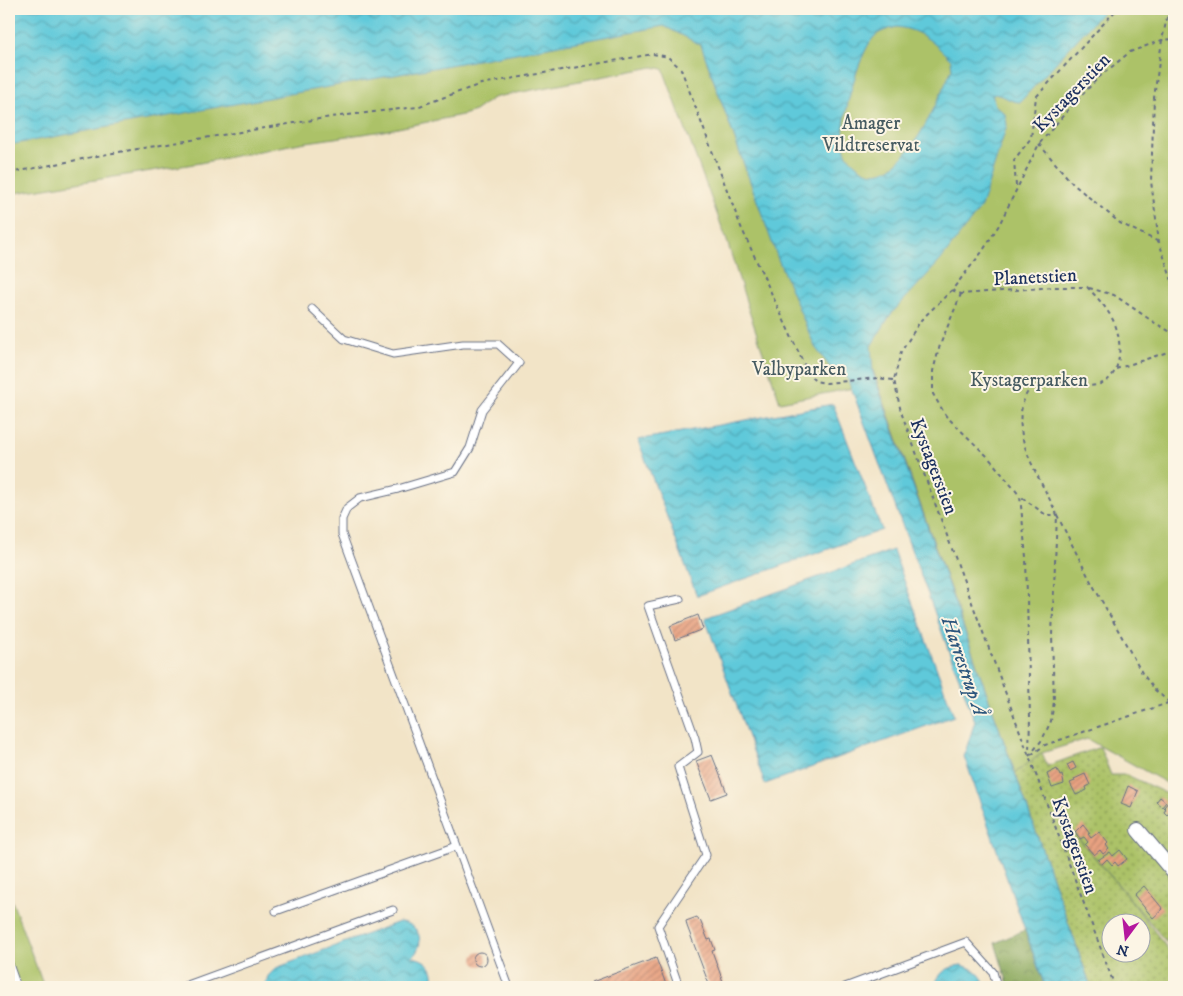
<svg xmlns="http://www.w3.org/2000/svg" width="1183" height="996" viewBox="0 0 1183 996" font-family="'IM FELL DW Pica',serif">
<defs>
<pattern id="grass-dots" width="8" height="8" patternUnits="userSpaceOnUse" patternTransform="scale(1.25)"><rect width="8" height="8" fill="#acc267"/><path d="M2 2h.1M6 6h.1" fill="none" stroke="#8b9e58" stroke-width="1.8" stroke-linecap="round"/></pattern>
<pattern id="forest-crowns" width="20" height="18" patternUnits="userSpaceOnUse" patternTransform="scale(1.25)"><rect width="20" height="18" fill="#89a85c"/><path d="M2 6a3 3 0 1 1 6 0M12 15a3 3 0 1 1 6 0" fill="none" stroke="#6f894f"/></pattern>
<pattern id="water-waves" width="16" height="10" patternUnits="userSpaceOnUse" patternTransform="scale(1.25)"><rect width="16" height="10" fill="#5fc9da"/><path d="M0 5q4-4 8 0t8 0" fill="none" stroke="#4ea4b4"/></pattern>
<pattern id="building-hatch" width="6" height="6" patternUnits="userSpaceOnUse" patternTransform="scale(1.25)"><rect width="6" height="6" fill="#e9a281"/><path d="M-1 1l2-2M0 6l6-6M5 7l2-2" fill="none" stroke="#bc846d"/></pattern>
</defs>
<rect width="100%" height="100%" fill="#fcf5e5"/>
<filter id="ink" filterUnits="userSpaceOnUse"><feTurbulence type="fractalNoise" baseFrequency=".02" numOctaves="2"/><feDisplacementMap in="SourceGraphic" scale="10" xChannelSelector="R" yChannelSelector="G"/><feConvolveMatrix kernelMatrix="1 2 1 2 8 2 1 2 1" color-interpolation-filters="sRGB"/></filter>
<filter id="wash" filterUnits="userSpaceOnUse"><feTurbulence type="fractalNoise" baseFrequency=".0096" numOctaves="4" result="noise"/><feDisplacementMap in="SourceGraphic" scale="20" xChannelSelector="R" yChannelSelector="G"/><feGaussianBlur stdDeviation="1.12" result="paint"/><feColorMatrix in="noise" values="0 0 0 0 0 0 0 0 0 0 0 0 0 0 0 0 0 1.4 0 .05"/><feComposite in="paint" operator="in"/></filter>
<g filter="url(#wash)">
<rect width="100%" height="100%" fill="#f2e4c7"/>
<path fill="url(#grass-dots)" stroke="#647862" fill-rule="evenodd" d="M1100 747 1111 775H1127L1174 797V951L1068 826 1127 895 1174 957V987H1091L1015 773 1042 753 1047 766ZM1110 924H1140V954H1110Z"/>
<path fill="url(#forest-crowns)" stroke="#526c5d" d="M1025 930 1045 987H1009L995 943Z"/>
<path fill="#acc267" stroke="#647862" d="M9 9H1174V787L1087 739 1042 753 1015 773 873 370 707 62 767 227 850 378 854 388 780 402 750 314 727 241 663 69 653 67 501 96 493 98 475 111 462 115 383 131 300 143 200 163 9 194Z
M9 893 44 987H9Z"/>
<path fill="url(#water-waves)" stroke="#3d7c9c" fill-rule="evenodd" d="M9 9H1105L1020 102C1010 102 1002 94 992 94L995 105 1005 114 1007 125 981 207 940 261 891 314 871 346 873 373 1091 987H1045L964 756 975 721 852 390 846 376 833 371 815 347 778 259 701 45 664 26 9 145ZM897 27C922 30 934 43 951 60L952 69C940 95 902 193 862 169 854 164 846 157 844 147 839 124 858 56 873 38 879 31 889 29 897 27Z
M833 404 882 530 697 596 638 440Z
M893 550 954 716 765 784 705 618Z
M399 922C419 922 427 944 412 957 428 959 439 972 430 987H265L268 976 276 968Z
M961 965C974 968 982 974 986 987H935C937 973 948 967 961 965Z"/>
<g id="blocks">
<path fill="url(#building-hatch)" d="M698 615 703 629 675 640 670 626Z
M712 755 727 793 711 799 696 761Z
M1073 762 1076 768 1070 771 1067 765Z
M1057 769 1060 776 1062 775 1064 784 1052 788 1047 774Z
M1085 774 1090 785 1086 787 1087 790 1076 795 1070 783 1075 781 1074 779Z
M1128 786 1138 791 1131 808 1121 804Z
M1160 797 1166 802 1162 807 1156 802Z
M1169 801 1174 805 1173 815 1170 812 1167 815 1164 812 1166 809 1164 807Z
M1083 824 1090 833 1088 834 1091 838 1099 832 1108 843 1106 845 1109 849 1103 854 1100 850 1094 855 1085 845 1088 842 1084 837 1080 839 1075 832Z
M1120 850 1127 859 1118 866 1115 862 1112 865 1107 859 1102 864 1098 860 1110 852 1113 856Z
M1144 886 1163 909 1153 918 1134 895Z
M697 917 699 921 700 920 708 940 711 939 715 950 712 951 725 987H710L687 926 686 921Z
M473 959a7 7 0 1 1 14 0a7 7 0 1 1-14 0Z
M656 958 667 987H594L592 982Z"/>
</g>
</g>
<g filter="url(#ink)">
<use href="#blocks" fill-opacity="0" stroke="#666e83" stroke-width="1"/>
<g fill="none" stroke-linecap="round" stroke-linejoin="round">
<g stroke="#666e83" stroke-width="9">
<path id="lane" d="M312 309 344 339 393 354 463 344H498L519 363 482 410 470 448 455 472 398 489 360 498 347 508 342 519V534L509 987
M276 911 457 846
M9 964 17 987
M182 987 393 910
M679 987 658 926 706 855 678 767 698 752 695 738 648 606 680 599
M845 987 966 942 993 972 997 987"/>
</g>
<g stroke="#666e83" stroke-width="16">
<path id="street" d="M1138 830 1174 873"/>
</g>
<path stroke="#666e83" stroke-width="2" stroke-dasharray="4 4" stroke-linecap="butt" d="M1169 9 1162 40 1154 98 1151 181 1159 242 1174 287
M1039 144 1073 184 1120 223 1159 242
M9 173 113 153 331 117 417 107 481 84 653 54 668 57 681 69 741 227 808 373 815 381 826 383 878 378 894 380
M1016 186 1014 160 1031 138 1036 97 1117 9
M1089 288 1114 295 1155 323 1174 334
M952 290 961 294 1054 287H1087C1097 297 1106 307 1113 320 1123 339 1124 379 1097 385 1077 389 1057 378 1040 382 1034 384 1029 389 1026 395 1007 436 1042 479 1057 515H1046L1020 496 1026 557 1030 718 1029 752
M961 294 940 345 933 371V394L946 416 988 457 1020 496
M1116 369 1174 350
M1057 515 1089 578 1142 673 1155 690 1170 703
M1031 755 1045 745 1174 701
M1029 756 1042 740 1051 721 1054 701 1052 635 1057 515
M1115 987 901 412 894 380 901 352 921 320 952 290 982 252 999 225 1039 144 1067 111 1098 78 1130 52 1162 40 1174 39"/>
<use href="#lane" stroke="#fff" stroke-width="7"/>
<use href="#street" stroke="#fff" stroke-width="14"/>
</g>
</g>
<g text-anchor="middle" stroke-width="4" stroke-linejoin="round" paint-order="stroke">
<g font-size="19" fill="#1b2f5e" stroke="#fcf5e5">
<text transform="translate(1071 92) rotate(-46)" y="7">Kystagerstien</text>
<text transform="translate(1035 276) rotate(-3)" y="7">Planetstien</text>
<text transform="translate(935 466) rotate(69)" y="7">Kystagerstien</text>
<text transform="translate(1076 845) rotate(70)" y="7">Kystagerstien</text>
</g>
<g font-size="19" fill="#465b61" stroke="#fcf5e5">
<text x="871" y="129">Amager<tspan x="871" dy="22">Vildtreservat</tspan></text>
<text x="799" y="375">Valbyparken</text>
<text x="1029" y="386">Kystagerparken</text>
</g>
<g font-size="20" font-style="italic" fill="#2c567d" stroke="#fcf5e5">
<text transform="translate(965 666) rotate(71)" y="7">Harrestrup Å</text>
</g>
</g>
<rect width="1183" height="996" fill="none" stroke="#fcf5e5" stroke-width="30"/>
<g transform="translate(1126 938) rotate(195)"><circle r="24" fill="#fcf5e5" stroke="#a2a6af"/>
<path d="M0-4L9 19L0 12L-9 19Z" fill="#b5179e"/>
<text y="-8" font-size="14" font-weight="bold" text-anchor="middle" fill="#1b2f5e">N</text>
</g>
</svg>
